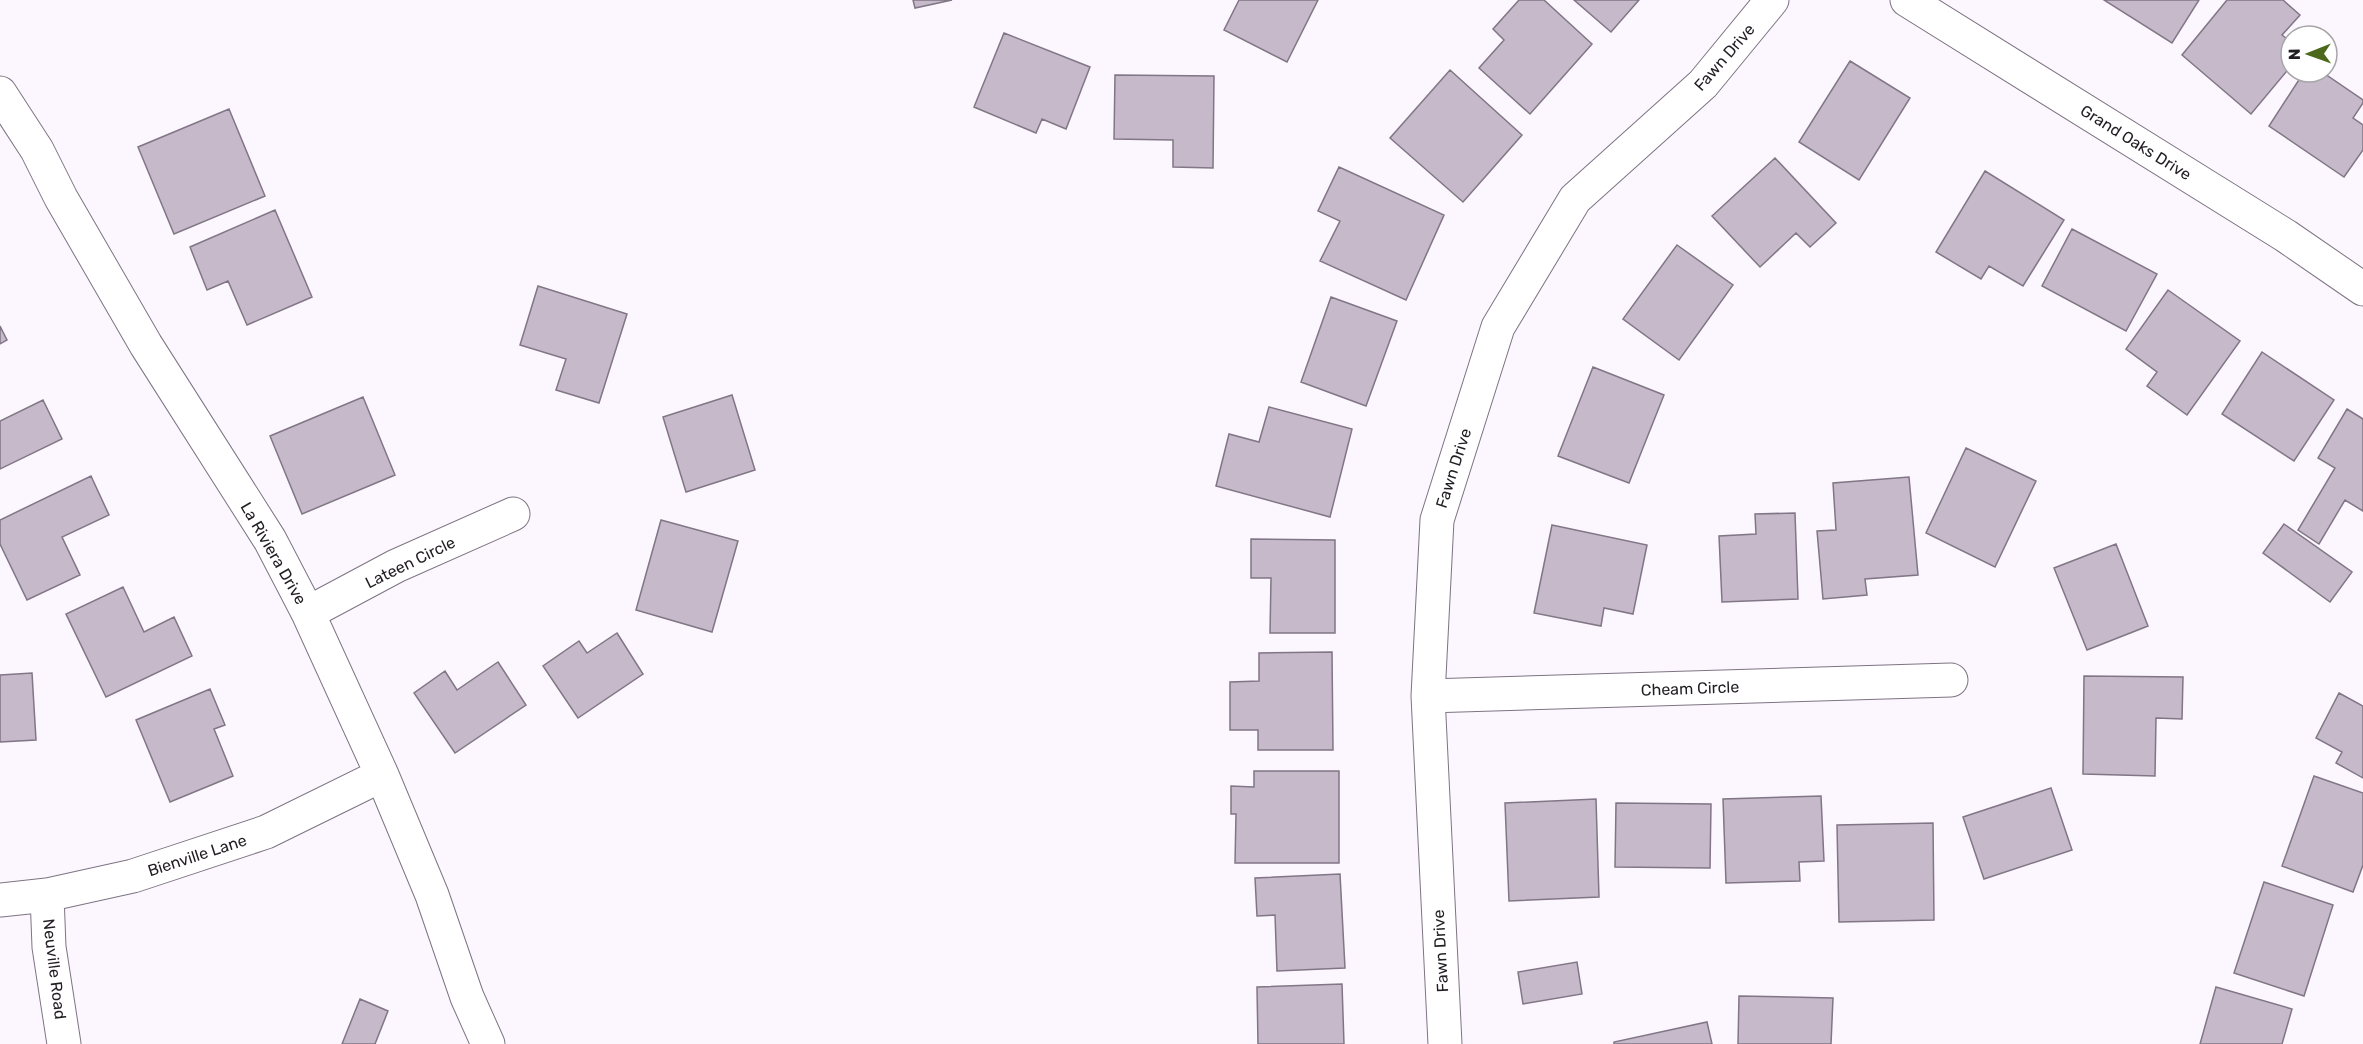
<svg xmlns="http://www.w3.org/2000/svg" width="2363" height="1044" viewBox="0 0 2363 1044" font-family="Rubik,sans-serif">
<rect width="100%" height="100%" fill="#fcf7fe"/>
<path fill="#c5b9ca" stroke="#807685" stroke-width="1.5" d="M913 0H952L915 8Z
M1239 0H1318L1287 62 1224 30Z
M1519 0H1544L1592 44 1530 114 1479 68 1504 40 1493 29Z
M1574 0H1639L1611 32Z
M2104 0H2199L2172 43Z
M2227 0H2283L2300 15 2282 35 2291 42V66L2251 114 2182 55Z
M1004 33 1090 67 1066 129 1042 119 1036 133 974 107Z
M1850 61 1910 98 1859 180 1799 142Z
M1450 70 1522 135 1463 202 1390 138Z
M2304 72H2322L2363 100V103L2353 118 2363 125V150L2344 177 2269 126Z
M1115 75 1214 76 1213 168 1173 167V140L1114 139Z
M229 109 265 196 174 234 138 147Z
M1775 158 1836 223 1810 247 1796 233 1760 267 1712 216Z
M1339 167 1444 215 1406 300 1320 261 1340 221 1318 211Z
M1985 171 2064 220 2023 286 1989 266 1981 279 1936 252Z
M275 210 312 297 247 325 228 281 207 290 190 247Z
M2072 229 2157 274 2126 331 2042 286Z
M1677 245 1733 285 1679 360 1623 319Z
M538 286 627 314 599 403 556 390 566 359 520 345Z
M2168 290 2240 341 2187 415 2147 386 2157 372 2126 349Z
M1331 297 1397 321 1366 406 1301 382Z
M0 326 7 340 0 344Z
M2262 352 2334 400 2294 461 2222 414Z
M1593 367 1664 395 1629 483 1558 456Z
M732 395 755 470 686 492 663 417Z
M363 397 395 475 302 514 270 436Z
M43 400 62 439 0 469V421Z
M1269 407 1352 429 1330 517 1216 486 1229 434 1259 442Z
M2347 409 2363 419V511L2345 500 2319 544 2298 530 2335 468 2318 458Z
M1966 448 2036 481 1995 567 1926 533Z
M91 476 109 515 62 537 80 575 27 600 0 544V520Z
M1909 477 1918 575 1865 579 1867 595 1823 599 1817 531 1836 530 1833 483Z
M1795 513 1798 599 1722 602 1719 536 1756 534 1755 514Z
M661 520 738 541 712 632 636 610Z
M2284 524 2352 572 2330 602 2263 553Z
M1552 525 1647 545 1633 614 1604 608 1601 626 1534 613Z
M1251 539 1335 540V633H1270L1271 578H1251Z
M2116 544 2148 626 2087 650 2054 568Z
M123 587 144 632 174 617 192 656 106 697 66 614Z
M617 633 643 674 578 718 543 666 579 641 587 653Z
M1332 652 1333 750H1258V730H1230V682L1259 681V653Z
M498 662 526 705 455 753 414 693 445 671 457 690Z
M32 673 36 740 0 742V675Z
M2084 676 2183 677 2182 719 2156 718 2155 776 2083 774Z
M210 689 225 725 214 729 233 776 170 802 136 720Z
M2339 693 2363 706V778L2336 763 2342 752 2316 738Z
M1254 771H1339V863H1235L1236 814H1231V786L1254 787Z
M2314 776 2363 793V865L2353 892 2282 866Z
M2051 788 2072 850 1984 879 1963 817Z
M1821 796 1824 861 1799 862 1800 881 1726 883 1723 799Z
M1596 799 1599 897 1509 901 1505 803Z
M1616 803 1711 804 1710 868 1615 867Z
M1933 823 1934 920 1839 922 1837 825Z
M1340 874 1345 968 1277 971 1275 915 1257 916 1255 878Z
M2264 882 2333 905 2304 996 2234 973Z
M1577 962 1582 994 1523 1004 1518 972Z
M1342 984 1344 1044H1258L1257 987Z
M2216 987 2292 1009 2282 1044H2200Z
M1739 996 1833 998 1831 1044H1738Z
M360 999 388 1011 375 1044H342Z
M1707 1022 1712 1044H1614V1042Z"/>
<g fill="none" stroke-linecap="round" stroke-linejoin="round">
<g stroke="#7e7383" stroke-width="35">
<path id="minor" d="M1907 0 2286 236 2363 289
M0 93 37 150 61 198 146 345 270 540 308 613 382 775 432 895 467 997 488 1044
M308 613 396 566 513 514
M1428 696 1951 680
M47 895 49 947 64 1044
M0 900 47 895 133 876 266 832 382 775
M1445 1044 1428 696 1437 520 1498 327 1575 199 1703 84 1772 0"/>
</g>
<use href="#minor" stroke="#fff" stroke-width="33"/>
</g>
<g text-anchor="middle" stroke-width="6" stroke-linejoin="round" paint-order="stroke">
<g font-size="16" fill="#211d23" stroke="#fff">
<text transform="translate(1724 57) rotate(-49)" y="6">Fawn Drive</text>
<text transform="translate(2136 142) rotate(32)" y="6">Grand Oaks Drive</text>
<text transform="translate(1453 468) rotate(-72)" y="6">Fawn Drive</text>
<text transform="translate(274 553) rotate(60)" y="6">La Riviera Drive</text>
<text transform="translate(410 562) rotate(-26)" y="6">Lateen Circle</text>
<text transform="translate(1690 688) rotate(-2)" y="6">Cheam Circle</text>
<text transform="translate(197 855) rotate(-18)" y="6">Bienville Lane</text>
<text transform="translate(1440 951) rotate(-93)" y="6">Fawn Drive</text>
<text transform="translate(55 969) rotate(83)" y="6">Neuville Road</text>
</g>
</g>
<g transform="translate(2309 54) rotate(269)"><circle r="28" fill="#ffffff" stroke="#a6a5a7" stroke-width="1.5"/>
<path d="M0-4.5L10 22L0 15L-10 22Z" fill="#4b681c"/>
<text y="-9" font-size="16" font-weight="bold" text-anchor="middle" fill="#211d23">N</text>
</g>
</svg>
